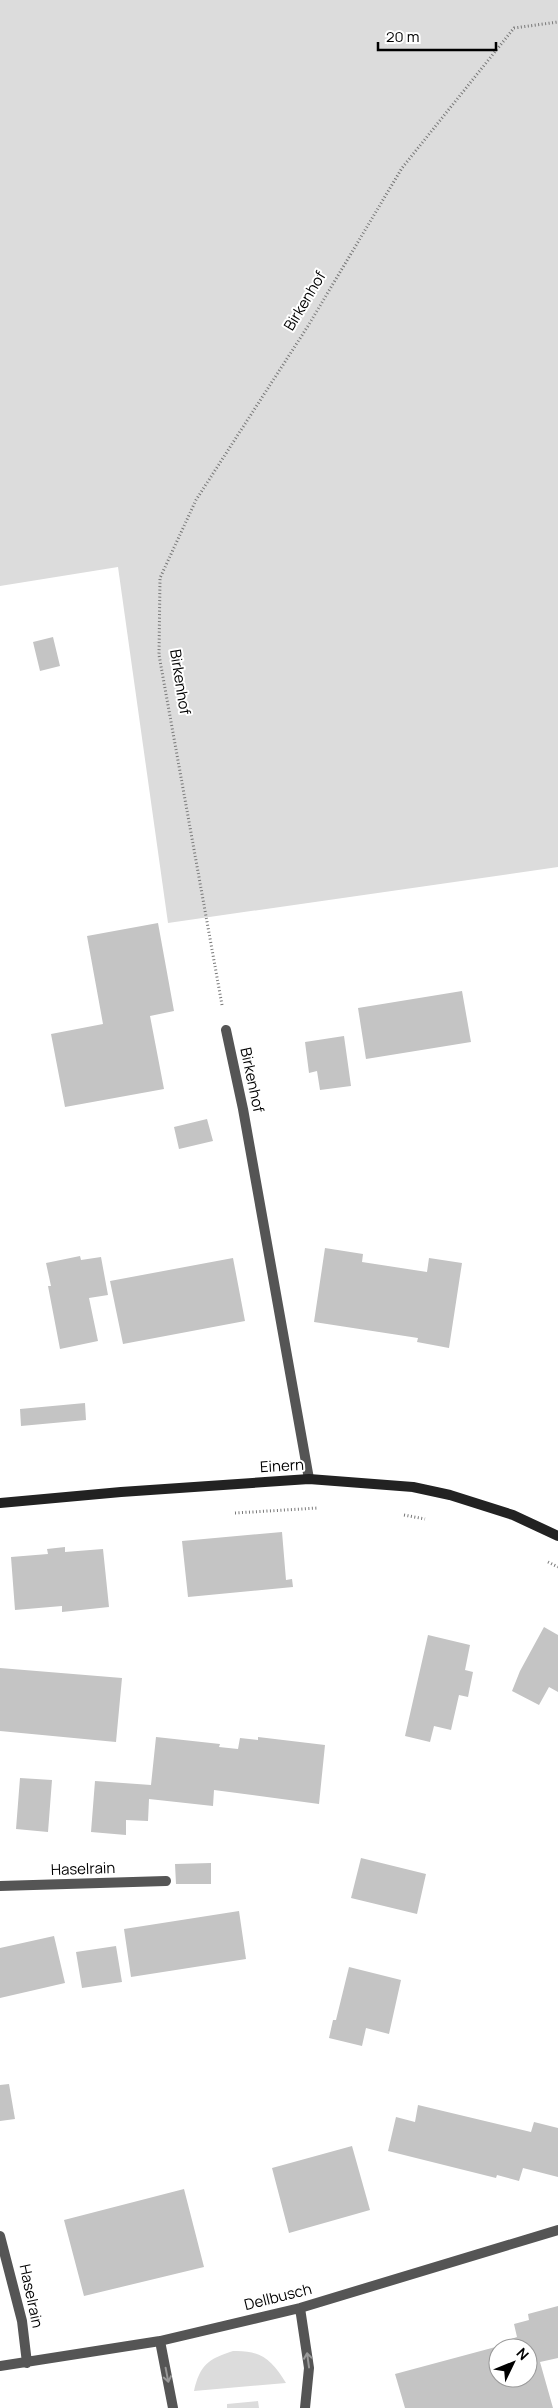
<svg xmlns="http://www.w3.org/2000/svg" width="558" height="2408" viewBox="0 0 558 2408" font-family="Manrope,sans-serif">
<rect width="100%" height="100%" fill="#fff"/>
<path fill="#dcdcdc" d="M0 0H558V867L168 923 118 567 0 586Z
M233 2351C261 2350 272 2360 286 2383L194 2391C200 2365 208 2359 233 2351Z
M258 2401 259 2408H227V2404Z"/>
<path fill="#c4c4c4" fill-rule="evenodd" d="M53 637 60 666 40 671 33 642Z
M158 923 174 1011 150 1016 164 1089 65 1107 51 1034 103 1024 87 936Z
M462 991 471 1042 366 1059 358 1008Z
M344 1036 351 1086 320 1090 317 1071 309 1073 305 1042Z
M207 1119 213 1141 179 1149 174 1127Z
M325 1248 363 1254 362 1262 427 1272 429 1258 462 1263 449 1348 417 1342 418 1338 314 1322Z
M80 1256 81 1260 101 1257 108 1295 89 1298 98 1341 60 1349 48 1286H51L46 1263Z
M233 1258 245 1321 123 1344 110 1281Z
M85 1403 86 1420 21 1426 20 1409Z
M282 1532 286 1580 292 1579 293 1587 188 1597 182 1541Z
M65 1547V1552L103 1549 109 1607 62 1612V1606L15 1610 11 1557 48 1554 47 1549Z
M544 1627 558 1635V1692L549 1687 539 1705 512 1691 520 1671Z
M428 1635 470 1645 465 1670 473 1672 468 1697 459 1695 451 1730 434 1726 430 1742 405 1736Z
M0 1668 122 1678 116 1742 0 1731Z
M156 1737 220 1744 219 1747 238 1749 240 1738 258 1740V1737L325 1745 319 1804 214 1790 213 1806 149 1799 148 1821 126 1820V1835L91 1832 95 1781 151 1785Z
M20 1778 52 1780 48 1832 16 1829Z
M361 1858 426 1874 417 1914 351 1898Z
M211 1863V1884H176L175 1864Z
M239 1911 246 1959 131 1977 124 1929Z
M54 1936 65 1983 0 1998V1948Z
M116 1946 122 1982 82 1988 76 1952Z
M349 1967 401 1980 389 2034 366 2028 362 2046 329 2038 333 2020H336Z
M9 2084 15 2119 0 2121V2085Z
M418 2105 531 2132 534 2122 558 2128V2177L523 2168 519 2181 497 2175 496 2178 388 2151 396 2117 415 2122Z
M352 2146 370 2210 289 2233 272 2168Z
M184 2189 204 2267 84 2296 64 2220Z
M558 2306V2358L540 2362 553 2408H405L395 2374 503 2345 502 2342 517 2337 514 2324 529 2320 528 2314ZM498 2348H528V2378H498Z"/>
<g fill="none" stroke-linecap="round" stroke-linejoin="round">
<path stroke="#777" stroke-width="3" stroke-dasharray="1 2.5" stroke-linecap="butt" d="M222 1005 159 655 160 578 196 500 308 326 402 168 514 28 558 22
M235 1513 318 1508
M404 1515 425 1519
M548 1562 558 1567"/>
<path stroke="#555" stroke-width="10" d="M226 1030 243 1109 309 1479"/>
<path stroke="#555" stroke-width="10" d="M0 1886 166 1881
M0 2236 22 2321 27 2363
M300 2308 309 2368 305 2408
M160 2341 173 2408
M0 2366 160 2341 300 2308 558 2230"/>
<path stroke="#222" stroke-width="10" d="M0 1503 121 1492 309 1479 413 1487 450 1495 513 1515 558 1536"/>
</g>
<defs><path id="oneway-shaft" d="M-6 0H5M1.5-3L5.5 0L1.5 3" fill="none" stroke-width="1.6" stroke-linecap="round" stroke-linejoin="round" transform="scale(1.25)"/></defs>
<g stroke="#999">
<use href="#oneway-shaft" transform="translate(308 2360) rotate(-98)"/>
<use href="#oneway-shaft" transform="translate(167 2375) rotate(79)"/>
</g>
<g text-anchor="middle" stroke-width="4" stroke-linejoin="round" paint-order="stroke">
<g font-size="15" fill="#000" stroke="#fff">
<text transform="translate(305 301) rotate(-59)" y="5">Birkenhof</text>
<text transform="translate(180 682) rotate(81)" y="5">Birkenhof</text>
<text transform="translate(252 1080) rotate(78)" y="5">Birkenhof</text>
<text transform="translate(282 1466) rotate(-3)" y="5">Einern</text>
<text transform="translate(83 1869) rotate(-2)" y="5">Haselrain</text>
<text transform="translate(31 2296) rotate(78)" y="5">Haselrain</text>
<text transform="translate(278 2297) rotate(-14)" y="5">Dellbusch</text>
</g>
</g>
<g transform="translate(513 2363) rotate(47)"><circle r="24" fill="#ffffff" stroke="#999999"/>
<path d="M0-4L9 19L0 12L-9 19Z" fill="#000000"/>
<text y="-8" font-size="14" font-weight="bold" text-anchor="middle" fill="#000000">N</text>
</g>
<path d="M378 42v8h118v-8" fill="none" stroke="#000000" stroke-width="2.5"/>
<text x="386" y="42" font-size="15" fill="#000000" stroke="#ffffff" stroke-width="4" paint-order="stroke">20 m</text>
</svg>
